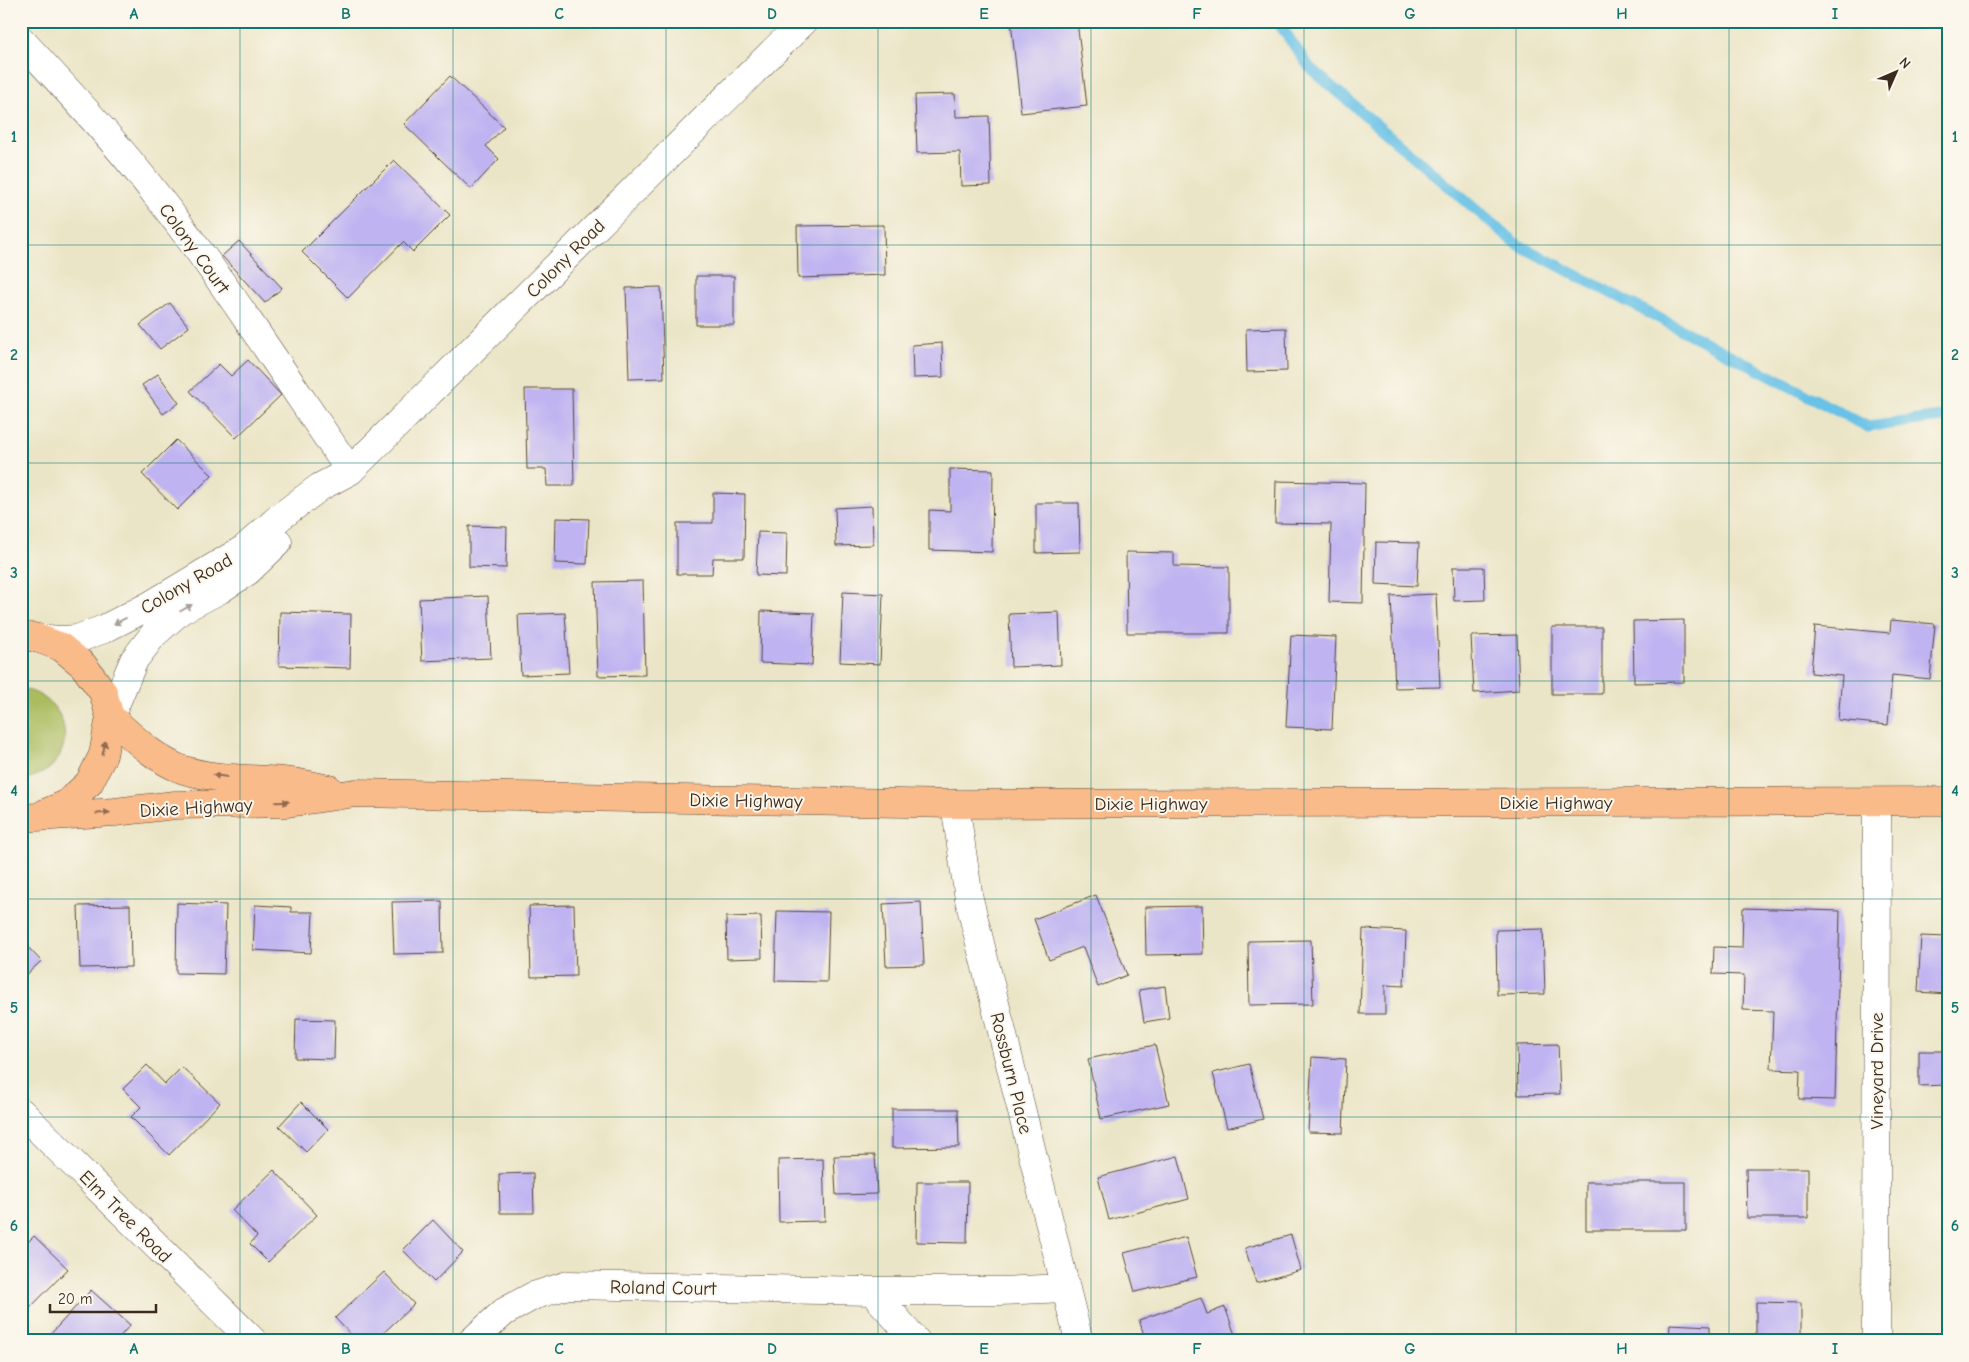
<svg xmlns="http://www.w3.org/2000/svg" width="1969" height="1362" viewBox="0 0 1969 1362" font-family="'Comic Neue',sans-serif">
<rect width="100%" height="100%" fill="#fbf7ec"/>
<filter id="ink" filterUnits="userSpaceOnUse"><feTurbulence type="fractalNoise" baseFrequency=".02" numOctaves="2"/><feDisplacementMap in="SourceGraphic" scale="10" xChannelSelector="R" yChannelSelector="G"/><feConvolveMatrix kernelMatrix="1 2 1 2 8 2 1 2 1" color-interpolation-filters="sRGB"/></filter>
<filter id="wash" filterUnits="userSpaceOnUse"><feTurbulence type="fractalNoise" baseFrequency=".0096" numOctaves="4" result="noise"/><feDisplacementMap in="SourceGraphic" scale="20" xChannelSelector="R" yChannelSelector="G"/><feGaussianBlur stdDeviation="1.12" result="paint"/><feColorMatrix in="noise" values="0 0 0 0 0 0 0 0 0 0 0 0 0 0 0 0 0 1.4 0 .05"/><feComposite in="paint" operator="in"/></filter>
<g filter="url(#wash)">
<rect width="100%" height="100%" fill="#ebe5c7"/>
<path fill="#aabc5f" stroke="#72733e" d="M21 689C59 694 80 737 51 767 43 774 33 777 23 780H21Z"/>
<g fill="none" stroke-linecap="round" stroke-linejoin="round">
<path stroke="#68c1e6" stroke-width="11" d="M1277 21 1310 68 1515 243 1868 427 1948 416"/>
</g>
<g id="blocks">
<path fill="#bfb4f1" d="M1011 21H1077L1087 106 1021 113Z
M450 76 504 127 486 146 499 159 471 189 404 124Z
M955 94 956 117 989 116 991 185 961 186 960 152 917 153 915 95Z
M394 160 450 215 413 252 403 242 348 298 302 252Z
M884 225 885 275 798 278 797 226Z
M239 241 282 288 265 303 222 256Z
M696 276H734V325H696Z
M661 287 664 378 629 379 626 288Z
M170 303 189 327 160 349 140 325Z
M1286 328 1287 371 1247 372 1246 329Z
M942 343 943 377 913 378 912 345Z
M248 360 281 395 236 438 190 391 219 364 231 376Z
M158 374 179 403 163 414 142 385Z
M525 389H572L574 486H547L546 469H527Z
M176 440 212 475 177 510 142 474Z
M950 469 993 470 992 552 929 550V510L950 511Z
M1276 481 1365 483 1363 603 1329 602 1331 524 1275 523Z
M713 493 745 494 744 558H713L712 574H677V523H713Z
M1036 503H1079L1080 552 1036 553Z
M872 506 873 545 836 546 835 508Z
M556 518 589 519 587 564 555 563Z
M469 526 507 527 506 568 469 567Z
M758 532 787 533 786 576 756 575Z
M1376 542 1419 543 1417 586 1375 584Z
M1126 552 1174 553V566L1229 567V633H1127Z
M1453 567H1484L1485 600 1454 601Z
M643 581 645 675 598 676 595 582Z
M843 592 883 594 880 664 840 662Z
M1436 594 1440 687 1395 688 1391 596Z
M488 596 491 658 422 661 419 599Z
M761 611 814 613 812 665 760 663Z
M280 612 351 614 350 668 279 666Z
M1059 612 1061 665 1011 667 1009 614Z
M565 613 569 673 521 675 518 615Z
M1684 620V682L1634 683 1633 621Z
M1891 620 1935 624 1930 679 1892 675 1888 725 1838 720 1842 676 1811 673 1815 626 1890 633Z
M1552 627H1602V694H1552Z
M1291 635 1336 637 1332 729 1286 727Z
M1517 635 1519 690 1474 693 1471 636Z
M1096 895 1127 975 1098 987 1083 947 1049 960 1034 919Z
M442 901 443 953 394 954 392 902Z
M921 902 924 965 886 966 883 904Z
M177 903 226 905 224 974 176 973Z
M130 905 131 967 80 968 78 906Z
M255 905 291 907V912H313L311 953 253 950Z
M574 905 576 976 531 977 529 906Z
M1202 906 1203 954 1146 955 1145 907Z
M1743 908 1840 911 1835 1100 1799 1099 1800 1070 1771 1069 1773 1011 1743 1010 1744 975 1713 974 1714 947 1742 948Z
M777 911 829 912 827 982 775 981Z
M761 916 762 958 727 959 726 917Z
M1363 929 1406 931 1404 986 1385 985V1014H1360Z
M1543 929 1545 994 1497 995 1496 930Z
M1921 936 1948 937V994L1918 992Z
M21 940 41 961 21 980Z
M1311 940 1313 1004 1249 1005 1248 941Z
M1165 986 1169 1018 1144 1022 1139 990Z
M296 1019 335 1020 334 1059 295 1058Z
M1558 1044 1560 1094 1518 1095 1517 1045Z
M1155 1045 1169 1104 1101 1119 1088 1059Z
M1919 1051H1948V1085L1919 1086Z
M1312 1057 1346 1059 1343 1133 1308 1132Z
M1249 1064 1263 1119 1227 1128 1213 1073Z
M147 1065 165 1084 182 1067 220 1103 169 1155 131 1117 141 1107 123 1089Z
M301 1102 328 1129 306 1152 279 1126Z
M892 1109H958L959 1147 892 1148Z
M875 1155 877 1194 836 1195 834 1156Z
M1178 1156 1189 1199 1109 1220 1098 1177Z
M823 1159 825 1221 779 1222 778 1160Z
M1746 1168H1808V1218H1747Z
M274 1170 317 1215 268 1262 250 1244 257 1236 232 1210Z
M533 1173 534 1213H500L499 1174Z
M917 1182H968L967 1243 916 1242Z
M1586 1182H1686V1230H1586Z
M433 1220 463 1252 434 1282 403 1250Z
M1291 1235 1301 1270 1256 1283 1245 1248Z
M34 1236 68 1269 21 1317V1249Z
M1186 1237 1197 1277 1135 1292 1124 1253Z
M384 1272 414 1304 375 1341H357L335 1318Z
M91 1290 130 1325 116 1341H52L48 1337Z
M1201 1298 1207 1314 1225 1307 1235 1335 1219 1341H1146L1139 1320Z
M1756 1302 1801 1303V1341H1736L1735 1336H1756Z
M1670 1324 1710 1326V1341H1669Z"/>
</g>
</g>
<g filter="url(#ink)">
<use href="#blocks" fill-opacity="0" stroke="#554637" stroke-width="1"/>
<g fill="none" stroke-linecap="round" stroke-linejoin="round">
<g stroke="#554637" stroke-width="29">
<path id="minor" d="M21 40C68 91 116 142 158 197 227 285 287 379 350 471
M35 638 60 640 77 639 104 629 149 606 244 549 280 517 320 487 350 471 804 21
M110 717 134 660 154 634 181 610 219 590 248 571 278 542
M955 804 969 899 1079 1341
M21 1112 253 1341
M872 1291H1000L1065 1288
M472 1341 504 1312 533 1296 568 1285 872 1291 916 1341
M1876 1341 1877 802"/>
</g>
<g stroke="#554637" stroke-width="29">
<path id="major" d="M21 637H34L61 647 83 665 103 692 110 717 103 755 89 783 66 804 45 813
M110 717C131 735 154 759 181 769 213 780 250 778 283 781 298 782 314 786 329 789
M21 818 115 812 175 805 288 803 355 793 955 804 1948 801"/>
</g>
<use href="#minor" stroke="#fff" stroke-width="28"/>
<use href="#major" stroke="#fabb8b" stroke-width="28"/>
</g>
<defs><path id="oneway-solid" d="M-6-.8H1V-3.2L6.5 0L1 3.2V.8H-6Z" transform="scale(1.25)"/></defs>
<g fill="#a79f9a">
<use href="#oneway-solid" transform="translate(186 608) rotate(-30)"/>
<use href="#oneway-solid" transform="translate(120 621) rotate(153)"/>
</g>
<g fill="#916b4f">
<use href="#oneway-solid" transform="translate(104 748) rotate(-78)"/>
<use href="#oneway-solid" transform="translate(220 776) rotate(-172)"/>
<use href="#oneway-solid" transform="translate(282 802) rotate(-2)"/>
<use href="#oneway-solid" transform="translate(103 813) rotate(-3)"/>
</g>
</g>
<path fill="none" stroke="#0f766e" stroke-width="1" stroke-opacity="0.55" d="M240 21V1341M453 21V1341M666 21V1341M878 21V1341M1091 21V1341M1304 21V1341M1516 21V1341M1729 21V1341M21 245H1948M21 463H1948M21 681H1948M21 899H1948M21 1117H1948"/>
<g text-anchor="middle" stroke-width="4" stroke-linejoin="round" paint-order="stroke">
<g font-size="19" fill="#3b2a1e" stroke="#fbf7ec">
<text transform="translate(195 248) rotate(54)" y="7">Colony Court</text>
<text transform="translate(565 258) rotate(-45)" y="7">Colony Road</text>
<text transform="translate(186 583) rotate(-30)" y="7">Colony Road</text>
<text transform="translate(746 800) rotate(1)" y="7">Dixie Highway</text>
<text x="1556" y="809">Dixie Highway</text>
<text x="1151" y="810">Dixie Highway</text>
<text transform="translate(196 807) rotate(-3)" y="7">Dixie Highway</text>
<text transform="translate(1876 1071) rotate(-90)" y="7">Vineyard Drive</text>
<text transform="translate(1012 1073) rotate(76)" y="7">Rossburn Place</text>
<text transform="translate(126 1216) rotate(45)" y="7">Elm Tree Road</text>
<text transform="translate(663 1287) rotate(1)" y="7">Roland Court</text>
</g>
</g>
<rect width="1969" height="1362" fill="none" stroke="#fbf7ec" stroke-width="55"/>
<g transform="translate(1896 72) rotate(45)" stroke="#fbf7ec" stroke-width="4" paint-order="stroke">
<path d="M0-4L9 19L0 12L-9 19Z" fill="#3b2a1e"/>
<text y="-8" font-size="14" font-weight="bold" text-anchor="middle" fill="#3b2a1e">N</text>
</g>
<path d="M50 1304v8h106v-8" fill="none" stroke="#3b2a1e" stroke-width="2.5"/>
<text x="58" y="1304" font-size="15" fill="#3b2a1e" stroke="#fbf7ec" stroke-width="4" paint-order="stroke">20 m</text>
<rect x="28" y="28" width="1914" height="1306" fill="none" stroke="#0f766e" stroke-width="2"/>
<g font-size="16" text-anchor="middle" font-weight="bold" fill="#0f766e">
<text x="134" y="19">A</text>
<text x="346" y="19">B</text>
<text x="559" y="19">C</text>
<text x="772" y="19">D</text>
<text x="984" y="19">E</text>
<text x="1197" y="19">F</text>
<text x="1410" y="19">G</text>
<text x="1622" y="19">H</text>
<text x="1835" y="19">I</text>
<text x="14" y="142">1</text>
<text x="1955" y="142">1</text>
<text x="14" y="360">2</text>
<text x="1955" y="360">2</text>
<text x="14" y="578">3</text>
<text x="1955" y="578">3</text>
<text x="14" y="796">4</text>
<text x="1955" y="796">4</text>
<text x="14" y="1013">5</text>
<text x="1955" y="1013">5</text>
<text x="14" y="1231">6</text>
<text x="1955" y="1231">6</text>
<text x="134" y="1354">A</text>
<text x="346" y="1354">B</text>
<text x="559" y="1354">C</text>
<text x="772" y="1354">D</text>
<text x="984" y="1354">E</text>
<text x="1197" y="1354">F</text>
<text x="1410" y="1354">G</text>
<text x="1622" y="1354">H</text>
<text x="1835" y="1354">I</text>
</g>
</svg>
